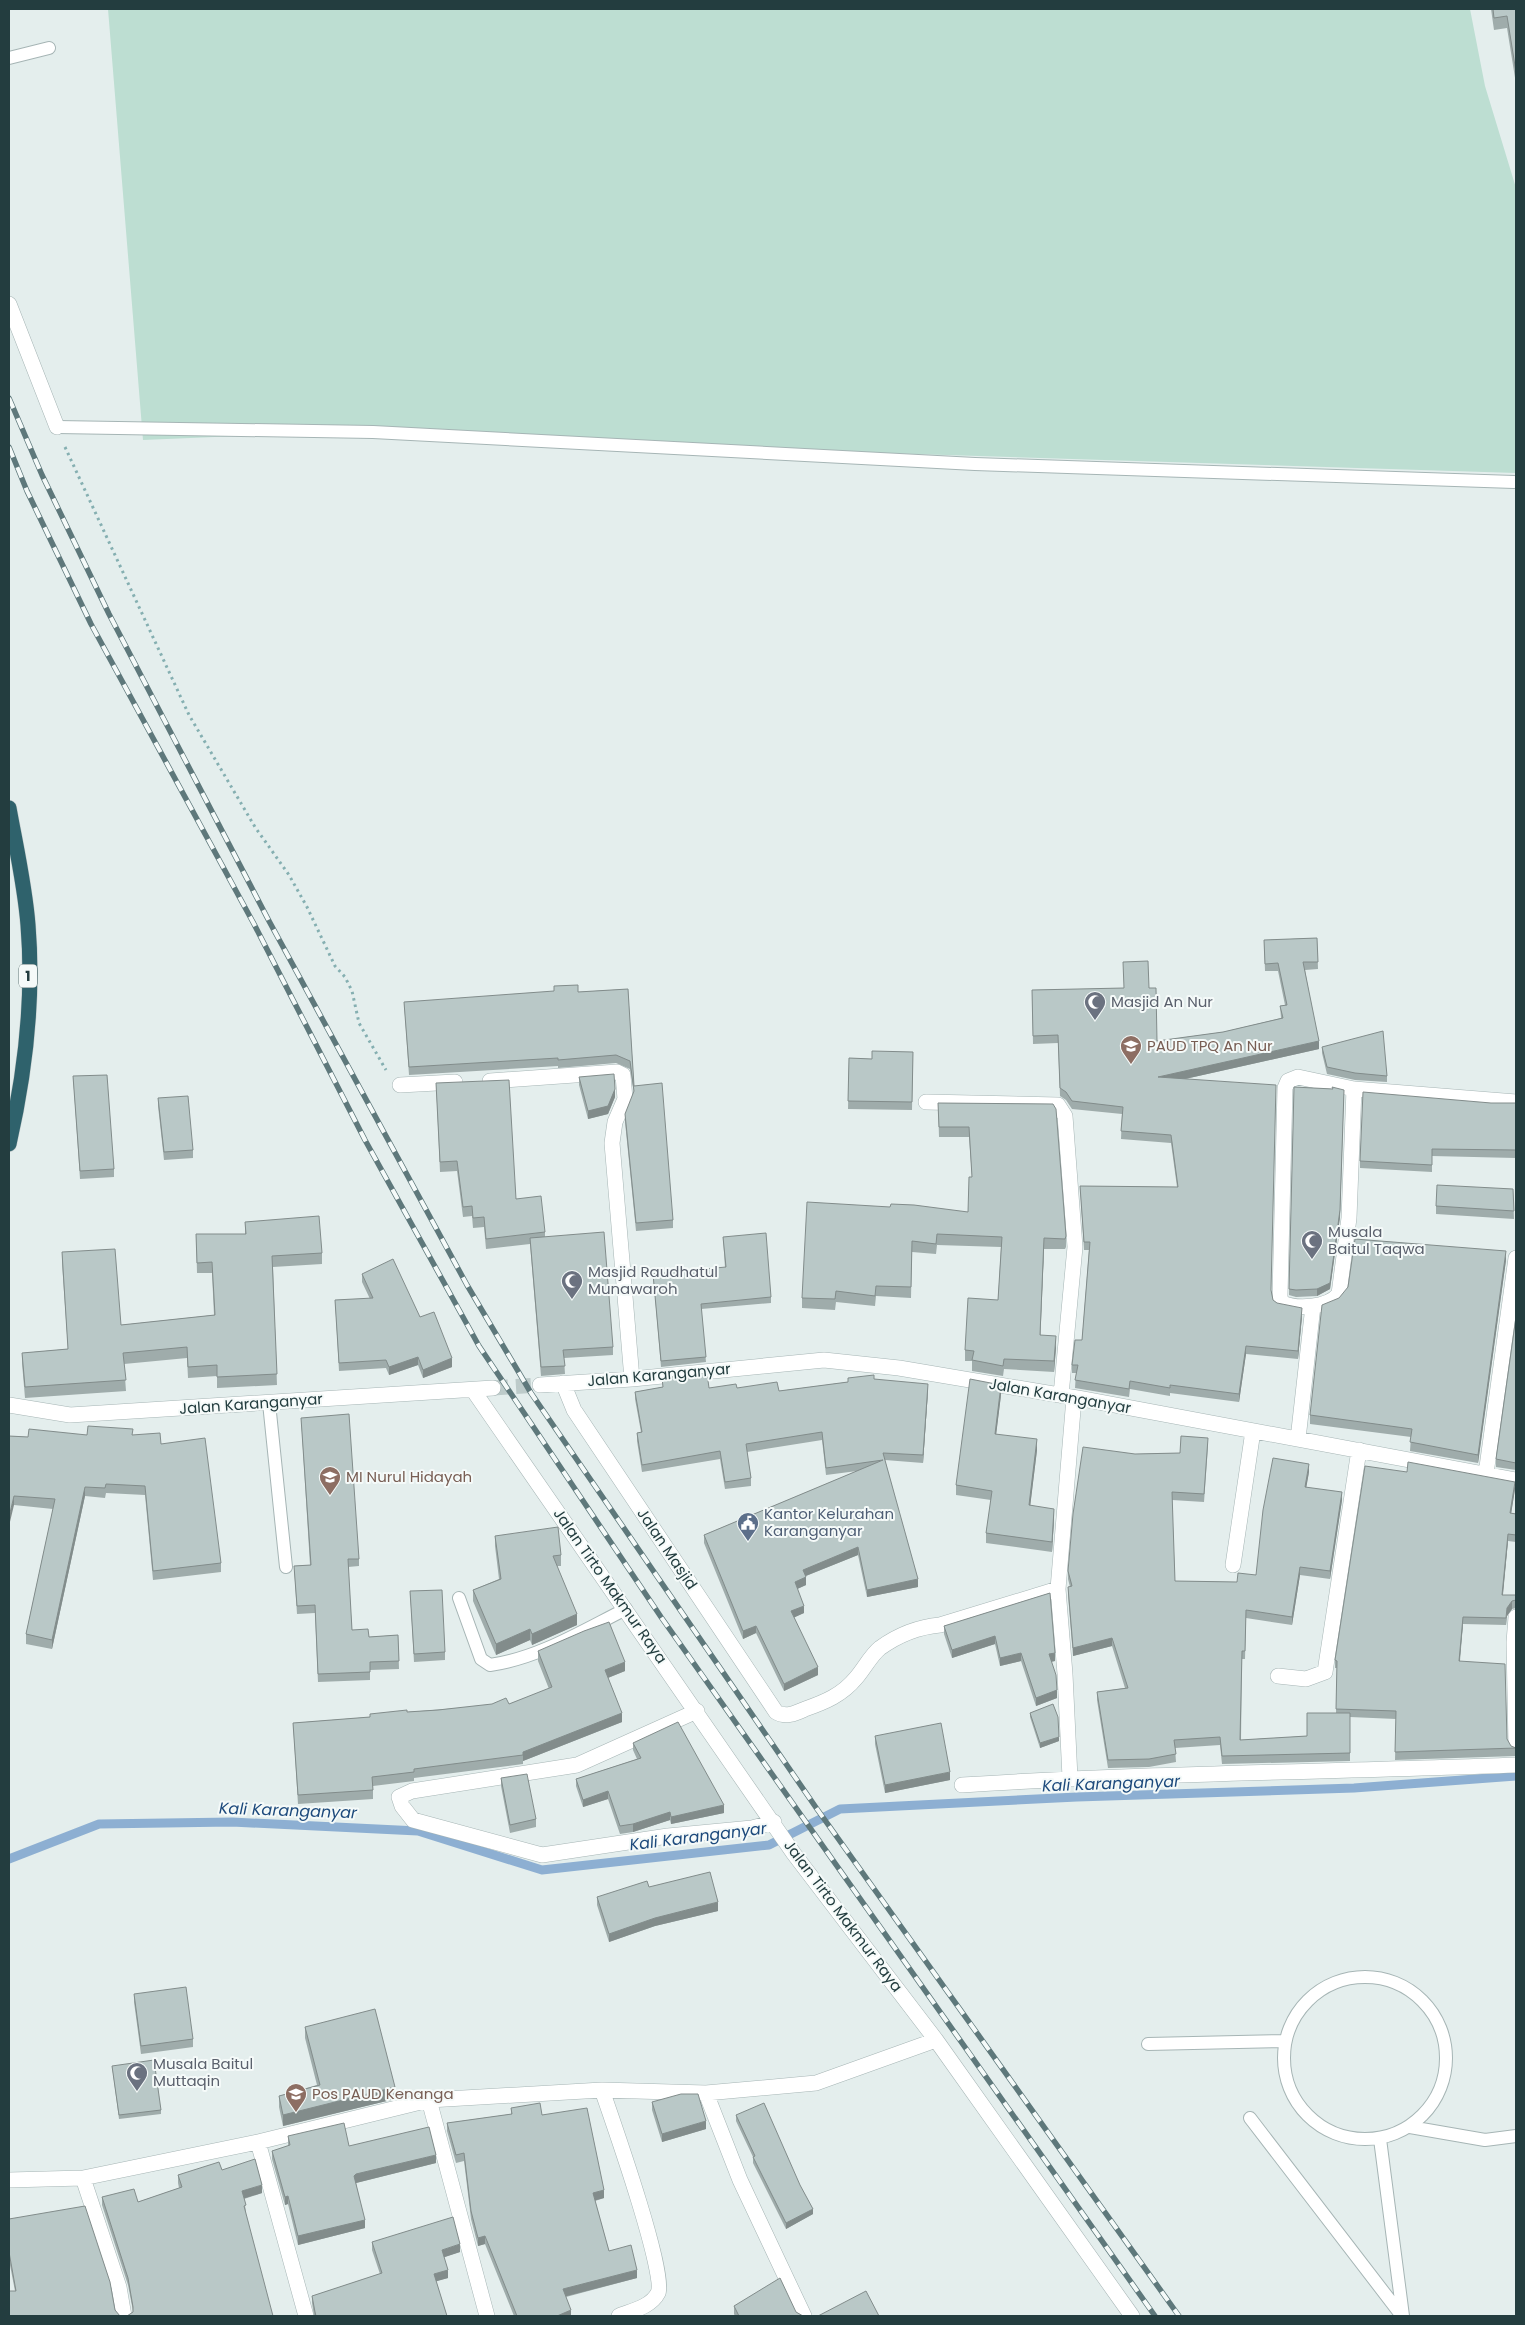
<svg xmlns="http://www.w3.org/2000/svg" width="1525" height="2325" viewBox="0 0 1525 2325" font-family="Poppins,sans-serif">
<rect width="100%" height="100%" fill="#e4eeed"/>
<path fill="#bdded2" d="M108 9H1470L1485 86 1516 188V473L284 434 143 440Z"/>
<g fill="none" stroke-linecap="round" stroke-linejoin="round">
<path stroke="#8dafd2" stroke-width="9" d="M9 1859 99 1824 232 1822 418 1831 542 1870 769 1845 840 1809 1077 1797 1354 1788 1516 1776"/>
<path stroke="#bdcbca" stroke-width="15" stroke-dasharray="15 8" stroke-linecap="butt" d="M493 1388 540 1385"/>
<g stroke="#a6b5b5" stroke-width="14">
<path id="lane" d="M9 58 49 48
M57 427 373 432 975 464 1514 482
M269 1403 286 1567
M459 1598 481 1659 490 1665C539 1658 582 1631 626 1609
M1284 2058a81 81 0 1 1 162 0a81 81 0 1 1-162 0Z
M1148 2044 1285 2041
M1250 2118 1402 2316
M1410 2127 1485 2140 1516 2136
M1380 2139 1403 2316"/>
</g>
<g stroke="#a6b5b5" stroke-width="16">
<path id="street" d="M9 304 57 427
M490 1081 617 1072 623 1075 625 1099 615 1122 612 1143 632 1379
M400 1085 455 1082
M1354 1089 1349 1218 1339 1294C1328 1308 1296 1310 1281 1302L1280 1296 1285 1088 1288 1081 1298 1077 1354 1089 1516 1102
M926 1102 1058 1105 1065 1116 1075 1247 1061 1395
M563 1383 574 1410 776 1712C786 1718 796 1713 805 1709 825 1702 842 1695 856 1678 864 1669 871 1655 880 1648 898 1635 918 1627 940 1625L1058 1589
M540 1385 632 1379 824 1360 899 1368 1083 1399 1516 1480
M473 1390 794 1854 936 2040 1132 2316
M9 1405 70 1415 493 1388
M1298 1439 1313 1306
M1486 1474 1516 1258
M1233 1565 1253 1431
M1278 1676 1306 1679 1325 1672 1359 1450
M697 1711 577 1765 412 1791 399 1797 402 1806 413 1820 542 1855 668 1836 752 1828 774 1822
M1516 1746 1514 1642 1516 1617
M1070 1778 1065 1674 1058 1589 1074 1398
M962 1785C1146 1773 1332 1772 1516 1765
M602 2090C612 2119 667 2275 658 2293 651 2307 631 2311 619 2316
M706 2093 740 2180 804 2316
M429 2100 487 2316
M258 2142 306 2316
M83 2178 119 2287 124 2316
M9 2180 83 2178 258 2142 429 2100 602 2090 706 2093 816 2083 936 2040"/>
</g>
<g stroke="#c1c9c9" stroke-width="16">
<path id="highway" d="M9 808C16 847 25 886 28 925 34 998 25 1074 9 1144"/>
</g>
<path stroke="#85afb1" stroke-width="3" stroke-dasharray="2.5 4" stroke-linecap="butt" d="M65 447 189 715 255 827 289 875 307 907 335 966 345 977 352 991 359 1023 386 1070"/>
<use href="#lane" stroke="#fff" stroke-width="12"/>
<use href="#street" stroke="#fff" stroke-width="15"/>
<use href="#highway" stroke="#2f626c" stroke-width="15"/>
<g stroke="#5e787b" stroke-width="5.5">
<path id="rail" d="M9 398 42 475 109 614 269 921 467 1285 531 1393 817 1809 1179 2316
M9 447 27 491 91 624 254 924 365 1140 479 1346 661 1617 1155 2316"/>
</g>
<use href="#rail" stroke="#f5faf9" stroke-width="4" stroke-dasharray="11" stroke-linecap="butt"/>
</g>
<path fill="#9facab" d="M1491 9H1516V84L1507 28 1494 30Z
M1317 938 1318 969 1305 970 1319 1049 1185 1079 1271 1290 1273 1300 1277 1303 1302 1316 1298 1359 1246 1354 1239 1402 1170 1393V1396L1130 1389 1129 1397 1075 1388 1076 1373H1072V1365L1082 1340 1089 1250H1084L1080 1186 1177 1187 1171 1143 1121 1139 1122 1114 1072 1109 1066 1100 1060 1096 1058 1043 1033 1044 1032 990 1149 988 1157 1041 1223 1032 1281 1018 1280 1006 1285 1005 1278 971H1265L1264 940Z
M628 989 634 1086 673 1220V1228L636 1231 625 1122V1114L634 1093 630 1069 616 1063 558 1068V1066L409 1075 404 1002Z
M1322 1047 1387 1076V1082L1355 1080 1327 1074 1322 1053Z
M913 1052 912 1110 848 1109 849 1058 872 1059Z
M73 1076 114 1169V1177L80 1179Z
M579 1077 615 1097 608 1114 588 1119 579 1085Z
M436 1083 516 1199 545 1232V1237L613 1347V1355L564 1358 565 1374 541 1376 530 1244 486 1249 484 1227 473 1228 472 1216 463 1217 457 1171 440 1172Z
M1294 1087 1332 1089V1087L1340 1217 1330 1289 1317 1296 1296 1297 1289 1295Z
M158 1098 193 1150V1158L164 1160 158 1106Z
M938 1103 1053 1104 1066 1236V1247L1065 1249H1044L1040 1335 1056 1347 1054 1372 1004 1369 1003 1376 972 1371V1361H965V1350L998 1300 1001 1247 937 1245 936 1254 912 1252 911 1298 876 1296 875 1306 836 1302 835 1310 802 1308V1298L968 1212 972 1177 969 1137H939Z
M1491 1103H1516V1158L1432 1156V1172L1360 1168V1161Z
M1513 1189 1514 1219 1436 1214V1206Z
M245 1222 322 1253V1264L273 1267 277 1385 217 1388V1376L188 1378 187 1358 124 1364 126 1391 25 1398 22 1363V1353L68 1349 62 1263V1252L121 1325 214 1315 212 1273H197L196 1234H245Z
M723 1237 771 1297V1303L701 1309 706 1362 661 1367 653 1274 725 1268Z
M1506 1260 1478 1463 1410 1451 1411 1437 1310 1424V1415Z
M362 1274 420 1317 452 1367 423 1378 418 1365 389 1375 386 1368 339 1371 335 1300 370 1299 362 1282Z
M1516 1317V1470L1496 1467V1459Z
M662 1378 709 1388H737L779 1391 848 1382V1378L874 1379 928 1391 923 1463 885 1460 918 1587 867 1597 858 1555 806 1576V1585L797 1589 804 1613 794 1617 818 1675 784 1691 756 1633 743 1639 704 1543V1535L857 1471 826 1475 822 1440 747 1452 751 1478V1486L725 1489 720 1459 642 1472 637 1441V1433L641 1432 635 1399V1392L663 1387Z
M1001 1395 996 1434 1037 1450 1030 1506 1054 1519 1052 1552 986 1543V1533L991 1500 956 1495V1485Z
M301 1418 359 1559V1566L348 1567 352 1630 369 1637 398 1635 399 1669 370 1670V1680L318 1682 315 1613 297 1614 294 1566 310 1565Z
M87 1435H133L161 1444 221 1563V1572L153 1580 145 1495 106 1493 105 1498 85 1496 52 1649 26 1644V1634L53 1509 14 1505 9 1436 28 1437Z
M1208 1446 1204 1502 1172 1500 1175 1581 1237 1582 1256 1575 1309 1472 1306 1487 1342 1500 1330 1579 1300 1575 1292 1625 1246 1618 1245 1659H1242L1241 1740 1307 1736 1336 1713 1337 1668H1335V1660L1515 1489 1511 1513 1516 1514V1542L1508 1541 1503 1595H1516V1608L1512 1609 1507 1616 1506 1625 1463 1624 1460 1661 1511 1746 1516 1748V1756L1395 1760 1396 1719 1350 1717V1761L1222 1764 1220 1745 1175 1748 1176 1762 1149 1767 1108 1768 1097 1700V1692L1125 1688 1112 1646 1073 1656 1068 1595V1587H1070L1068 1579V1571L1135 1454 1180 1453Z
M495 1536 561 1555V1566H557L577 1625 532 1645 530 1640 496 1655 473 1601V1590L499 1579 495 1546Z
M410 1591 445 1652V1660L414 1662Z
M1050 1593 1055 1661 1051 1662 1057 1698 1036 1706 1021 1661 1000 1666 995 1644 952 1658 944 1634V1626Z
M538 1651 625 1671 608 1678 622 1722 523 1761V1764L414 1778V1781L373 1786V1799L298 1804 293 1723 370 1717 407 1712 509 1704 549 1689 538 1661Z
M1030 1713 1059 1741 1040 1748 1030 1717Z
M875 1736 950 1780 885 1793 875 1744Z
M633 1743 724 1813 671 1824 670 1820 633 1832 620 1834 608 1799 583 1807 576 1786V1779L637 1759 633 1750Z
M501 1778 536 1819V1827L510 1833 501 1786Z
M649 1887 718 1911 655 1926 609 1942 597 1905V1897Z
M134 1994 193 2039V2047L141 2054 134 2002Z
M305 2027 395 2099 283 2126 279 2107V2096L317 2085 305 2038Z
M112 2066 161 2110V2114L119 2119Z
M652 2102 706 2129 662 2142 652 2110Z
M511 2108 542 2115 604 2198 595 2201 609 2251 637 2278 566 2297 571 2316H514L485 2244 478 2246 471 2219 464 2161 456 2163 447 2131V2123L511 2114Z
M736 2115 813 2214 786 2229 753 2163V2157L736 2121Z
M288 2136 349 2146 436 2163 356 2183 365 2228 298 2245 288 2204 285 2205 272 2159V2151L288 2146Z
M222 2170 262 2193 244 2199 246 2212 133 2311 128 2285 102 2205V2197L138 2202 179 2188 178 2183V2175Z
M9 2219 115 2310 15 2291 9 2260Z
M372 2242 460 2252 444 2257 448 2278 436 2281 447 2316H314L312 2303V2296L380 2274 372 2250Z
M734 2306 796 2312 803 2316H735L734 2314Z"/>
<path fill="#828c8b" d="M1319 1041V1049L1158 1085V1077Z
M615 1089V1097L608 1114 588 1119V1111Z
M1344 1090 1340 1217 1330 1289 1317 1296V1289Z
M1044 1238V1249L1040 1346V1335Z
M1506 1251V1260L1478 1463V1455Z
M1302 1308V1316L1298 1359V1351Z
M1056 1336V1347L1054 1372V1361Z
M1246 1346V1354L1239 1402V1394Z
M418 1357V1365L389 1375V1367Z
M452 1358V1367L423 1378V1370Z
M928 1384V1391L923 1463V1455Z
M1001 1385V1395L995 1444V1434Z
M1037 1439V1450L1029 1516V1505Z
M1309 1464V1472L1305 1495V1487Z
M1515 1482V1489L1510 1521V1513Z
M85 1487V1496L52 1649V1640Z
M1342 1492V1500L1330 1579V1571Z
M14 1496V1505L9 1526V1517Z
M1054 1509V1519L1052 1552V1542Z
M1508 1534V1541L1502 1603V1595Z
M858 1547V1555L803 1577V1570Z
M1300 1567V1575L1292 1625V1617Z
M806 1577V1585L795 1590V1582Z
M918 1579V1587L867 1597V1590Z
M1512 1601V1609L1507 1616 1506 1625 1507 1608Z
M804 1606V1613L791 1619V1611Z
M577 1614V1625L532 1645V1634Z
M1463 1617V1624L1459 1668V1661Z
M756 1626V1633L743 1639V1631Z
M530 1629V1640L496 1655V1644Z
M995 1636V1644L952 1658V1650Z
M1112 1638V1646L1073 1656V1648Z
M1021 1653V1661L1000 1666V1658Z
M1055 1653V1661L1049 1662V1654Z
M625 1662V1671L605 1679V1670Z
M818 1667V1675L784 1691V1684Z
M1057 1690V1698L1036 1706V1698Z
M622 1713V1722L523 1761V1752Z
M1059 1737V1741L1040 1748V1743Z
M950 1772V1780L885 1793V1785Z
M608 1791V1799L583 1807V1800Z
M724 1805V1813L671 1824V1817Z
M670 1812V1820L633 1832V1824Z
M718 1902V1911L655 1926 609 1942V1934L655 1918Z
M395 2087V2099L283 2126V2115Z
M706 2121V2129L662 2142V2134Z
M436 2155V2163L356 2183 354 2185V2176L356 2174Z
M262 2185V2193L242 2199V2191Z
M604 2190V2198L593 2201V2193Z
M288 2196V2204L285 2205V2197Z
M813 2209V2214L786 2229V2223Z
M365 2220V2228L298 2245V2236Z
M485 2236V2244L478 2246V2238Z
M460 2244V2252L442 2258V2250Z
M448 2270V2278L434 2282V2274Z
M637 2270V2278L563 2297V2289Z
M571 2310V2316H557Z"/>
<path fill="#b9c8c7" stroke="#828c8b" d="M1493 9H1516V72L1507 16 1494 18Z
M1317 938 1318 962H1303L1319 1041 1158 1077 1276 1085 1271 1290 1273 1300 1277 1303 1302 1308 1298 1351 1246 1346 1239 1394 1170 1385V1388L1130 1381 1129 1389 1075 1380 1078 1365H1072L1075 1340H1082L1090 1242H1084L1080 1186 1178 1187 1171 1135 1121 1131 1123 1107 1072 1101 1066 1092 1060 1088 1058 1035 1033 1036 1032 990 1124 988 1123 962 1148 961 1149 988H1156L1157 1041 1223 1032 1283 1018 1280 1006 1287 1005 1278 963 1265 964 1264 940Z
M578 985V992L628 989 634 1086 662 1083 673 1220 636 1223 625 1114 634 1091 630 1061 616 1055 558 1060V1058L409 1067 404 1002 554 991V986Z
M1383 1031 1387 1076 1355 1073 1327 1067 1322 1047Z
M872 1051 913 1052 912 1102 848 1101 849 1058 872 1059Z
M614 1074 615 1089 608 1106 588 1111 579 1077Z
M107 1075 114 1169 80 1171 73 1076Z
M509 1080 516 1199 541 1196 545 1232 486 1239 484 1217 473 1218 472 1206 463 1207 457 1161 440 1162 436 1083Z
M1294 1087 1333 1089 1332 1087 1344 1090 1340 1210 1330 1283 1317 1289 1296 1290 1289 1289Z
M1363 1092 1491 1103H1516V1150L1432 1149V1165L1360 1161Z
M188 1096 193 1150 164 1152 158 1098Z
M938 1103 1053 1104 1056 1109 1066 1236 1065 1239 1044 1238 1040 1335 1056 1336 1054 1361 1004 1359 1003 1366 972 1360 974 1351 965 1350 968 1298 998 1300 1002 1237 937 1234 936 1244 912 1241 911 1287 876 1286 875 1296 836 1291 835 1299 802 1298 807 1202 890 1207 891 1204 914 1205 968 1212 969 1177H972L969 1127H939Z
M1437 1185 1513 1189 1514 1211 1436 1206Z
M319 1216 322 1253 272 1256 277 1374 217 1377V1365L188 1367 187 1347 123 1353 126 1380 25 1387 22 1353 68 1349 62 1252 115 1249 121 1325 215 1315 212 1262 197 1263 196 1234H246L245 1222Z
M604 1232 613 1347 563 1350 565 1366 541 1367 530 1238Z
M766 1233 771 1297 701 1304 706 1357 661 1361 653 1274 726 1267 723 1237Z
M1355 1239 1506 1251 1478 1455 1410 1442 1412 1429 1310 1415 1322 1305 1339 1298 1348 1287Z
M393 1259 420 1317 434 1312 452 1358 423 1370 418 1357 389 1367 386 1360 339 1363 335 1300 373 1298 362 1274Z
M1516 1317V1463L1496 1459Z
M707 1373 709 1388 736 1384 737 1388 777 1382 779 1391 848 1382V1378L874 1375V1379L928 1384 923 1455 883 1453 918 1579 867 1590 858 1547 803 1570 806 1577 795 1582 804 1606 791 1611 818 1667 784 1684 756 1626 743 1631 704 1535 883 1460 826 1468 822 1432 746 1444 751 1478 725 1482 720 1451 642 1465 637 1433 642 1432 635 1392 663 1387 662 1378Z
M970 1379 1001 1385 995 1434 1037 1439 1029 1505 1054 1509 1052 1542 986 1533 992 1491 956 1485Z
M349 1414 359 1559H348L352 1630 368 1629 369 1637 398 1635 399 1661 370 1662V1672L318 1674 315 1605 297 1606 294 1566 311 1565 301 1418Z
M88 1426 133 1429 132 1435 160 1433 161 1444 205 1438 221 1563 153 1571 145 1486 106 1484 105 1488 85 1487 52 1640 26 1634 55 1499 14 1496 9 1517V1436L28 1437 29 1429 87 1435Z
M1181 1436 1208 1438 1204 1494 1172 1492 1175 1581 1237 1582 1238 1573 1256 1575 1263 1510 1273 1458 1309 1464 1305 1487 1342 1492 1330 1571 1300 1567 1292 1617 1246 1610 1245 1651H1242L1240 1740 1307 1736V1713H1350V1753L1222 1756 1220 1737 1174 1740 1176 1754 1149 1759 1108 1760 1097 1692 1128 1688 1112 1638 1073 1648 1068 1587 1072 1586 1068 1571 1073 1514 1083 1447 1135 1454 1180 1453Z
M1408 1462 1515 1482 1510 1513 1516 1514V1535L1508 1534 1502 1595H1516V1600L1512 1601 1507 1608 1506 1618 1463 1617 1459 1661 1505 1664 1507 1739 1511 1746 1516 1748 1395 1752 1396 1711 1336 1709 1337 1661 1335 1660 1365 1466 1407 1472Z
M558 1527 561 1555 553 1556 577 1614 532 1634 530 1629 496 1644 473 1590 501 1579 495 1536Z
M442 1590 445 1652 414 1654 410 1591Z
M1050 1593 1055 1653 1049 1654 1056 1675 1057 1690 1036 1698 1021 1653 1000 1658 995 1636 952 1650 944 1626Z
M609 1622 625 1662 605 1670 622 1713 523 1752V1755L414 1769V1772L372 1777 373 1790 298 1795 293 1723 370 1717V1714L407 1710V1712L438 1710 492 1704 506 1698 509 1704 552 1687 538 1651 584 1631Z
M1053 1704 1058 1717 1059 1737 1040 1743 1030 1713Z
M678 1722 724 1805 671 1817 670 1812 633 1824 620 1826 608 1791 583 1800 576 1779 641 1758 633 1743Z
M941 1723 950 1772 885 1785 875 1736Z
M527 1774 536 1819 510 1825 501 1778Z
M710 1872 718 1902 655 1918 609 1934 597 1897 647 1881 649 1887Z
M186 1987 193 2039 141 2046 134 1994Z
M375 2009 395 2087 283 2115 279 2096 320 2085 305 2027Z
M154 2060 161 2110 119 2115 112 2066Z
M681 2094H698L706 2121 662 2134 652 2102Z
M540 2103 542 2115 587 2108 604 2190 593 2193 609 2251 631 2245 637 2270 563 2289 571 2310 557 2316H517L485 2236 478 2238 471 2211 464 2153 456 2155 447 2123 512 2114 511 2108Z
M764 2103 800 2185 813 2209 786 2223 753 2157 755 2156 736 2115Z
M344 2123 349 2146 429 2127 436 2155 356 2174 354 2176 365 2220 298 2236 288 2196 285 2197 272 2151 290 2145 288 2136Z
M255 2159 262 2185 242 2191 246 2205 244 2206 273 2316H127L133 2312V2307L128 2278 102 2197 134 2189 138 2202 182 2187 178 2175 219 2162 222 2170Z
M85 2206 110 2282 115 2310 120 2316H9V2291H16L9 2252V2219Z
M453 2217 460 2244 442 2250 448 2270 434 2274 447 2316H316L315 2312 312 2296 382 2273 372 2242Z
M780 2278 796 2312 803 2316H739L734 2306Z
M866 2291 879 2316H818Z"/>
<defs>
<g id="mosque-pin" transform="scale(1.125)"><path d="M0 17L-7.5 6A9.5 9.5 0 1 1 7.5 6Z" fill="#6b7280" stroke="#f5faf9"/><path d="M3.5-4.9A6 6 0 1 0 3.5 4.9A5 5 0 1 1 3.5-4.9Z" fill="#fff"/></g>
<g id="school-pin" transform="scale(1.125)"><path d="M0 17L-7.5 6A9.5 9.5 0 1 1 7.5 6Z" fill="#8d6e63" stroke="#f5faf9"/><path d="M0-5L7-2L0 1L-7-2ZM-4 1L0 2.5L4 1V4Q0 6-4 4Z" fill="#fff"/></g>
<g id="civic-pin" transform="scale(1.125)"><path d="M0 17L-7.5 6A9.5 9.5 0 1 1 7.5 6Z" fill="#5c6f8a" stroke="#f5faf9"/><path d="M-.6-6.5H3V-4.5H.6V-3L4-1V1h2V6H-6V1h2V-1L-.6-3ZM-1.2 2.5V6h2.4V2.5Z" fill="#fff"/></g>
</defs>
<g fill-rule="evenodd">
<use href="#mosque-pin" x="1095" y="1002"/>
<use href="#school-pin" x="1131" y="1046"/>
<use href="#mosque-pin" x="1312" y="1241"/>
<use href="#mosque-pin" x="572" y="1281"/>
<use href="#school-pin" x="330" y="1477"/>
<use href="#civic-pin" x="748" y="1523"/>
<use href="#mosque-pin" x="137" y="2073"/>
<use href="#school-pin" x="296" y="2094"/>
</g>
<g text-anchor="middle" stroke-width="4" stroke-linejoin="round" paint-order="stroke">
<rect fill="#f5faf9" stroke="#627677" stroke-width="1" x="19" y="964.5" width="18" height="23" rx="4"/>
<g font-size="14" font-weight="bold" fill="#233d3f">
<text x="28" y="981">1</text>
</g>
<g font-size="15" fill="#5b616d" stroke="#f5faf9" text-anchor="start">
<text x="1111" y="1007">Masjid An Nur</text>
<text x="1328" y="1237">Musala<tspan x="1328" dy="17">Baitul Taqwa</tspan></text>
<text x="588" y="1277">Masjid Raudhatul<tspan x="588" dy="17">Munawaroh</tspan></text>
<text x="153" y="2069">Musala Baitul<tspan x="153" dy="17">Muttaqin</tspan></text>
</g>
<g font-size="15" fill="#785e54" stroke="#f5faf9" text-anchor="start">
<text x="1147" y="1051">PAUD TPQ An Nur</text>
<text x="346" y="1482">MI Nurul Hidayah</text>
<text x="312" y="2099">Pos PAUD Kenanga</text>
</g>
<g font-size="15" fill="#233d3f" stroke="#f5faf9">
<text transform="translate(659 1375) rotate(-5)" y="5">Jalan Karanganyar</text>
<text transform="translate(1060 1396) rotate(10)" y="5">Jalan Karanganyar</text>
<text transform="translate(251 1404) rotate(-4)" y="5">Jalan Karanganyar</text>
<text transform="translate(667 1549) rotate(56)" y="5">Jalan Masjid</text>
<text transform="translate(610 1586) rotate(55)" y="5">Jalan Tirto Makmur Raya</text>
<text transform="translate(843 1916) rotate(53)" y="5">Jalan Tirto Makmur Raya</text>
</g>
<g font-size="15" fill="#4e5e75" stroke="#f5faf9" text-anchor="start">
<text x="764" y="1519">Kantor Kelurahan<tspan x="764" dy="17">Karanganyar</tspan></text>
</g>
<g font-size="16" font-style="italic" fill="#1d4a7c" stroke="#f5faf9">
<text transform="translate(1111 1783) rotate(-2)" y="6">Kali Karanganyar</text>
<text transform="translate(288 1810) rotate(2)" y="6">Kali Karanganyar</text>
<text transform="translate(698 1836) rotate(-7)" y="6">Kali Karanganyar</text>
</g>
</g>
<rect width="1525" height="2325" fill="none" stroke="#233d3f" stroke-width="20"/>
</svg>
